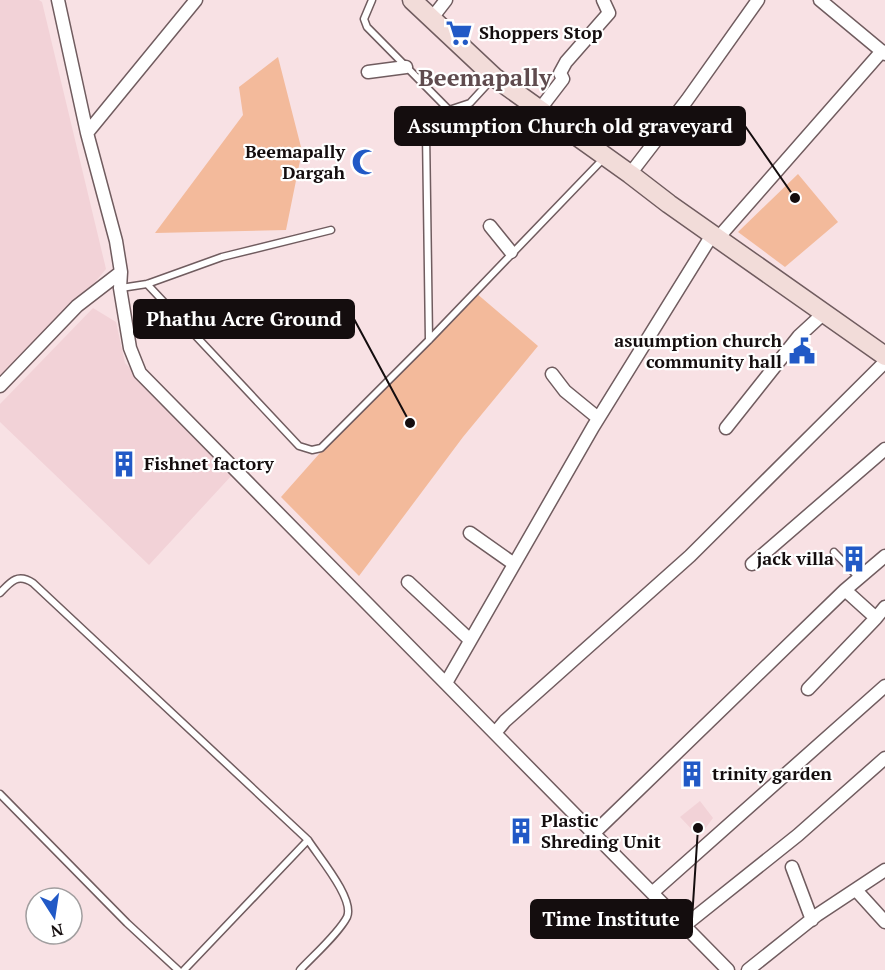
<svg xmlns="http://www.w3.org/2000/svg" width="885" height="970" viewBox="0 0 885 970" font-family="'PT Serif',serif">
<rect width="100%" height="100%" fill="#f8e1e4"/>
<path fill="#f2d2d7" d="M0 0H39L42 2 106 269 67 316 0 386Z
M93 308 116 322 125 363 233 474 149 565 0 422V404Z
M700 801 713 818 699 837 680 817Z"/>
<path fill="#f3ba9b" d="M278 57 302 151 286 230 155 233 243 115 239 87Z
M798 174 838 222 785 267 738 232Z
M476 293 538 346 463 437 359 576 281 497 358 410Z"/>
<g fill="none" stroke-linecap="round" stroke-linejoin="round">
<g stroke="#705c5f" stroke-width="9">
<path id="service" d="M372 0 364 19 367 27 449 110 426 132 429 340
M449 110 470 103 493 78
M147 284 299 446 312 450 321 448 429 340 604 158
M121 288 147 284 222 257 331 230
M834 552 859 578
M0 593C11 581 18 573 33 583L308 840C318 856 355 899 347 917 339 933 313 956 300 970
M0 794 127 923 178 970
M184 970 308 840"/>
</g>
<g stroke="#705c5f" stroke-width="15">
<path id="minor" d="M58 0 87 133 116 241 121 272 120 288 130 348 140 373 728 970
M820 0 885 54
M432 18 446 0
M368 72 406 67
M540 109 563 79 560 73 566 62 609 13 603 0
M87 133 196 0
M630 174 687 100 758 0
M490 226 511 252
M718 238 882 51
M552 374 565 391 598 418
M0 386 77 306 121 272
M726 428 799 336 824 313
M470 533 514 564
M752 564 885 449
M408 582 470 640
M845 590 876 618 885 607
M446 683 593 427 712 235
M808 689 876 618
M495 733 505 721 690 556 885 362
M594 833 845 590 885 556
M792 867 812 920
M856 890 885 922
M652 893 885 686
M684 926 798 835 885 758
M748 970 817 915 885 870"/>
</g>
<g stroke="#705c5f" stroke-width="21">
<path id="secondary" d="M412 0 494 77 630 174 669 204 885 356"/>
</g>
<use href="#service" stroke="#fff" stroke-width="6"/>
<use href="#minor" stroke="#fff" stroke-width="12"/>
<use href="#secondary" stroke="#f2dcd9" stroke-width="18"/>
</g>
<defs>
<g id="supermarket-bare" transform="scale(2.07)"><path d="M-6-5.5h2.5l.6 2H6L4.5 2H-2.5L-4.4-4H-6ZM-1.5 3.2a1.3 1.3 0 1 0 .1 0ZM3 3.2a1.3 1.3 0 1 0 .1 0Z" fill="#2159c6" stroke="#fff" stroke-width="2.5" paint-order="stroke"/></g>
<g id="mosque-bare" transform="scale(2.07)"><path d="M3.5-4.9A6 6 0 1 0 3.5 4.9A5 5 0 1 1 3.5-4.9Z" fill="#2159c6" stroke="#fff" stroke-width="2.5" paint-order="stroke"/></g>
<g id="civic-bare" transform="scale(2.07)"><path d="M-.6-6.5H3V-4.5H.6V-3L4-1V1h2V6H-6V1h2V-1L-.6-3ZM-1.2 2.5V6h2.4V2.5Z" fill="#2159c6" stroke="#fff" stroke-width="2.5" paint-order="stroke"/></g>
<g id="building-bare" transform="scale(2.07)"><path d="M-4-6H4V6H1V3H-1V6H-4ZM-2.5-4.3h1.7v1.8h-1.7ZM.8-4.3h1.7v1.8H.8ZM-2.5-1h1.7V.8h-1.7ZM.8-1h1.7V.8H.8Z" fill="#2159c6" stroke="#fff" stroke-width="2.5" paint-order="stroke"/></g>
</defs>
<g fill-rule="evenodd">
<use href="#supermarket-bare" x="459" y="33"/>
<use href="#mosque-bare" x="365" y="162"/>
<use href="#civic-bare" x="802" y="351"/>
<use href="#building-bare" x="124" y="464"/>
<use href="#building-bare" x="854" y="559"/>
<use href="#building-bare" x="692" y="774"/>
<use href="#building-bare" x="521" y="831"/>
</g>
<g text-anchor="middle" stroke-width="4.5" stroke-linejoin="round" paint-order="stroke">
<g font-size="18" font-weight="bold" fill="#140d0e" stroke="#fff" text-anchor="start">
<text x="479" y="39">Shoppers Stop</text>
<text x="345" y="158" text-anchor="end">Beemapally<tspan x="345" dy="21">Dargah</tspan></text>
<text x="782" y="347" text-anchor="end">asuumption church<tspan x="782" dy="21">community hall</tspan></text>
<text x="144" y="470">Fishnet factory</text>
<text x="834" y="565" text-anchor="end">jack villa</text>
<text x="712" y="780">trinity garden</text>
<text x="541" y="827">Plastic<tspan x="541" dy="21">Shreding Unit</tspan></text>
</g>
<g font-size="24" font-weight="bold" fill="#5f4b4e" stroke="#fff">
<text x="485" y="86">Beemapally</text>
</g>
</g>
<path fill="none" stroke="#140d0e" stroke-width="2" d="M795 198L745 126M410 423L354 319M698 828L692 919"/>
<g fill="#140d0e" stroke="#fff" stroke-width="2">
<circle cx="795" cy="198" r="6"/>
<circle cx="410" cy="423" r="6"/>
<circle cx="698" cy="828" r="6"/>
</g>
<g fill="#140d0e" stroke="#140d0e" stroke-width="2">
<rect x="395" y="107" width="350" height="38" rx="6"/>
<rect x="134" y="300" width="220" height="38" rx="6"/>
<rect x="531" y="900" width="161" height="38" rx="6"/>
</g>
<g font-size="20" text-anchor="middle" font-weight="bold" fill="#fff">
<text x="570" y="133">Assumption Church old graveyard</text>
<text x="244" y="326">Phathu Acre Ground</text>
<text x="611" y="926">Time Institute</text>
</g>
<g transform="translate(54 916) rotate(168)"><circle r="28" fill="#ffffff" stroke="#a19e9f" stroke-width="1.5"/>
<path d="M0-4.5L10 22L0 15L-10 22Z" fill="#2159c6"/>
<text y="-9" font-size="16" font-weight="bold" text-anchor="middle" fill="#140d0e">N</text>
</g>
</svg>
